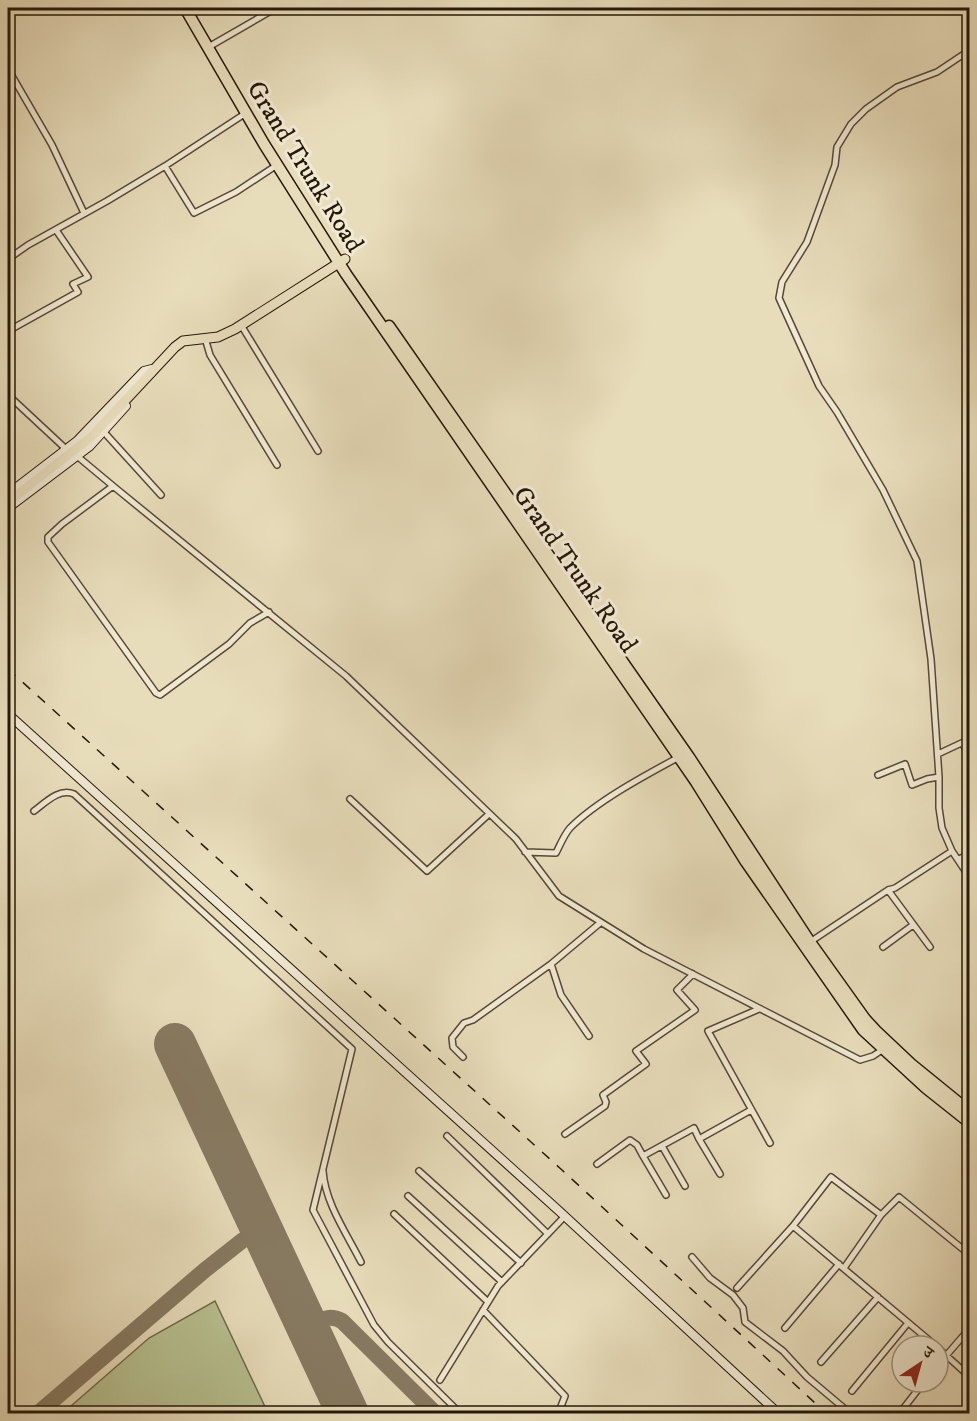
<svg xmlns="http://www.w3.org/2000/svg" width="977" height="1421" viewBox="0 0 977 1421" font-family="'IM FELL DW Pica','Noto Serif Devanagari',serif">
<rect width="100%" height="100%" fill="#e8ddbb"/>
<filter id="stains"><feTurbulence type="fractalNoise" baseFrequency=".00333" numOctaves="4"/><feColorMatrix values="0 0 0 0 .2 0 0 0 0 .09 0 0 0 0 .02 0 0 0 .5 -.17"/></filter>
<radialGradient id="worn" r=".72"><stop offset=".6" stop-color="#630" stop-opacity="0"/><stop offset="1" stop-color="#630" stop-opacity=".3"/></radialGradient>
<path fill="#b7c090" stroke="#6e6c4c" stroke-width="1.5" d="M215 1301 268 1413H63L149 1338Z"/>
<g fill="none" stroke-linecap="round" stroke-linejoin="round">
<path stroke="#877a62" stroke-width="16" d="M317 1349C309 1330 320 1310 342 1321L436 1414
M37 1414 205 1270 243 1240 262 1232"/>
<path stroke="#877a62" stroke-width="42" d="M175 1044 348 1414"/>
<g stroke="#564935" stroke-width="8">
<path id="street" d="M212 45 276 8
M970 50 937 72 897 87 866 109 851 124 837 147 835 165 807 242 782 282 779 298 819 386 837 412 883 490 917 561 931 659 939 777V808L942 828 952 851 970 878
M8 69 52 145 84 213
M165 166 246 113
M8 259 28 245 107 201 165 166 194 213 236 192 277 165
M241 325 318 451
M8 331 78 292 73 284 88 277 56 230
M205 338 210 355 277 465
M8 395 66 449
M103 431 161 495
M77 456 113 486 62 524 48 537V542L156 693 160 695 229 644 250 623 269 612
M113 486 346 676 516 839 559 896 644 949 860 1060 873 1056 882 1050
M962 743 970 756
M938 754 970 739
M878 775 905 764 912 785 927 779 939 777
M350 799 427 871 489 814
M34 811C46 802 59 788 74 794L352 1049 313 1210 374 1325 388 1342 461 1414
M525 852 556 853C560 845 564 835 570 828 597 801 644 776 679 757
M958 860 970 853
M888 890 930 947
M810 942 888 890 895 888 952 851
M883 947 913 925
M759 1009 708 1031 770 1143
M589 1036 561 995 551 964 600 923
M463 1057 453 1047 452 1038 464 1023 473 1020 551 964
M565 1134 605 1106 606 1102 603 1095 646 1064 636 1051 695 1010 677 990 693 974
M447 1136 548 1234
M662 1146 685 1186
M597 1164 630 1140 637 1145 643 1156
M323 1171C325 1203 347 1234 361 1262
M419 1171 521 1263
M720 1174 699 1139 751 1110
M666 1195 643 1156 694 1128 699 1139
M408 1196 502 1282
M394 1214 487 1301
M793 1226 936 1346
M692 1257 710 1278 733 1295 743 1308 745 1322 783 1351 807 1377 851 1414
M844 1268 881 1215 899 1197 970 1255
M737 1288 793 1226 831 1177 881 1215
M483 1310 565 1396 558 1414
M785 1328 839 1264
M938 1348 970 1377
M821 1362 878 1297
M938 1365 970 1328
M440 1380 498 1286 565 1216
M852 1391 908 1323
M899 1414 924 1382"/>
</g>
<g stroke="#261808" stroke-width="10">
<path id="secondary" d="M8 494 77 441 144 371 152 369 151 373
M8 508 90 446 126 406
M8 714 558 1210 779 1414"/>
</g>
<g stroke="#261808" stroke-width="11">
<path id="primary" d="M8 502 91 437 175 347 183 341 218 337 235 329 345 259"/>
</g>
<g stroke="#261808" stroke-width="13">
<path id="highway" d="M185 8 264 144 346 274 696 782 746 862 863 1030 926 1088 970 1123
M389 326 689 757 810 942 865 1019 876 1031 911 1064 970 1112"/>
</g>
<use href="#street" stroke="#f0e9d3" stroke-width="5"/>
<use href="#secondary" stroke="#f0e9d3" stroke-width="8"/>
<use href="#primary" stroke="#e8ddbb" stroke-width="9"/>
<use href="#highway" stroke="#e8ddbb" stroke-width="10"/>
<path stroke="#261808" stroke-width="1.5" stroke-dasharray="10 10" stroke-linecap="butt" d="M8 669 562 1170 827 1414"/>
</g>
<g text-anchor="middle" stroke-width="6" stroke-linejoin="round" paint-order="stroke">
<g font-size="26" fill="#261808" stroke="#f0e9d3">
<text transform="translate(306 166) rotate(58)" y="9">Grand Trunk Road</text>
<text transform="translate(576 569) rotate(55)" y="9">Grand Trunk Road</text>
</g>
</g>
<rect width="977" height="1421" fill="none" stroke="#e8ddbb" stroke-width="30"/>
<rect x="9" y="9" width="959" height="1403" fill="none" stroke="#261808" stroke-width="3"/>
<rect x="15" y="15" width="947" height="1391" fill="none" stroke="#261808" stroke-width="1.5"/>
<g transform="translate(920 1364) rotate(36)"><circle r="28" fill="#f0e9d3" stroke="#9f9582" stroke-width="1.5"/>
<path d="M0-4.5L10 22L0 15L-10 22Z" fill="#8f2418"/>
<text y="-9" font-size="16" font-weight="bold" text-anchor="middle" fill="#261808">उ</text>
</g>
<rect width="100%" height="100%" filter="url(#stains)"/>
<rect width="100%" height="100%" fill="url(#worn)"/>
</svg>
